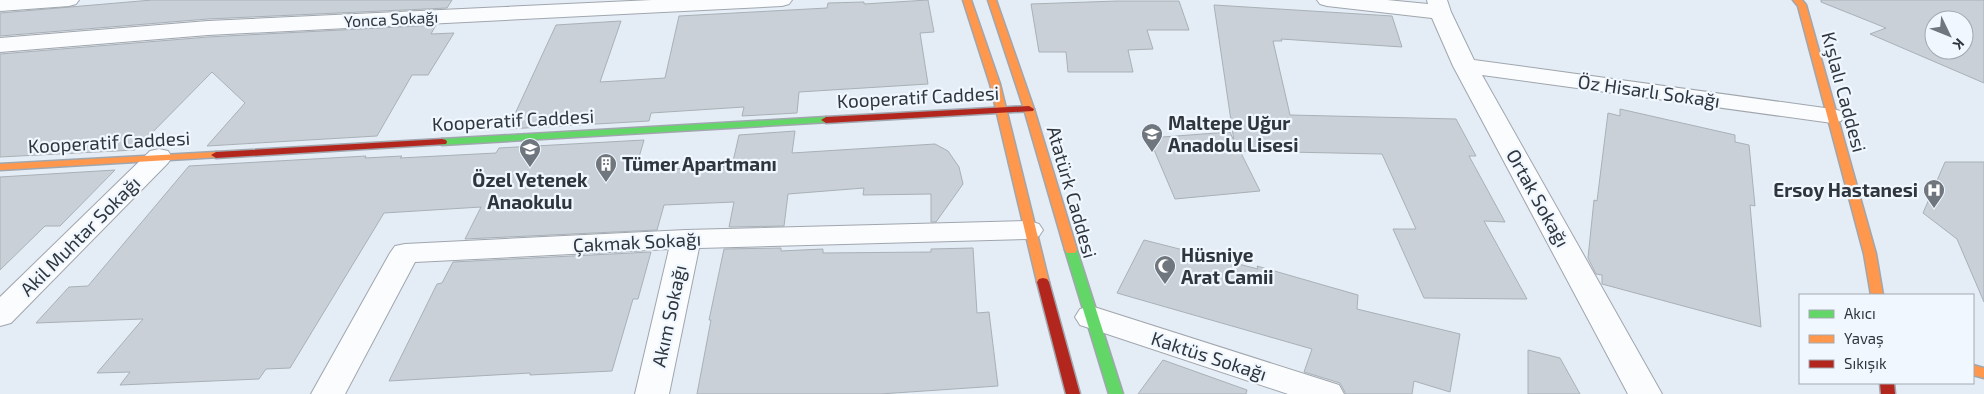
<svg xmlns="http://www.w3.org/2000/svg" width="1984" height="394" viewBox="0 0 1984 394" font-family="'Exo 2',sans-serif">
<rect width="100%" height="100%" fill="#e4ecf5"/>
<path fill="#c9d0d7" stroke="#a9b0b6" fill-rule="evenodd" d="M152 0H452L447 8 208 19 0 36V13Z
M928 0 934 32 920 33 928 84 799 92 797 113 742 116 744 107 651 113 649 121 508 129 556 25 621 21 600 82 665 78 679 16 827 8 828 3 864 2V4Z
M1821 0H1984V83L1870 34 1886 28 1821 2ZM1934 20H1964V50H1934Z
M1117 1H1179L1189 30H1147L1153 49 1128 50 1133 72H1068L1066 52H1039L1031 4Z
M1214 5 1392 16 1402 47 1281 39 1282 41H1273L1290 115 1456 119 1476 156H1469L1505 222 1484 221 1527 299 1424 298 1393 229H1416L1382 154 1240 151 1260 191 1175 199 1149 138 1230 132 1234 141Z
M436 25 431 34 454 33 428 75H412L377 136 207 146 245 103 212 72 135 150 0 157V54L208 37Z
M1620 109 1735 135V142L1749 145 1755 206 1750 205 1761 327 1602 284V275L1596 274 1588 258 1594 200 1597 201 1608 113 1620 116Z
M795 131 792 153 935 144 948 151 959 167 963 184 936 222H931V194L863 195 864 188 788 194 784 226 729 227 734 202 664 205 657 230 465 239 481 207 384 213 290 368 266 369 259 379 120 385 130 372 97 373 143 319 36 323 69 287 88 286 189 166 366 156 365 158 402 156 400 158 496 153 499 148 644 140 635 171 732 166 739 135Z
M1945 162H1984V302L1957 239 1923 213Z
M115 170 60 226H45L0 270V177Z
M1144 240 1258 269 1257 266 1330 287 1358 295 1357 309 1460 334 1450 392 1414 381 1412 394H1346L1340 383 1304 372 1312 349 1117 293Z
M781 248V251L823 249V253L931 252V249L973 248 977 313 989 312 998 386 880 394H697L711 320H709L724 249Z
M651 252 638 299H633L612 371 530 375V373L389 381 437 284 442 283 453 262Z
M1528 350 1560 358 1580 394H1528Z
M1163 360 1247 390 1246 394H1138Z"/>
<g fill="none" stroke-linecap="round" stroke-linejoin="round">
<g stroke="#a0a6ae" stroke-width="2">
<path id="street" d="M0 0H79L76 4 69 6 0 11Z
M652 0H792L789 4 782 6 208 35 0 52V38L208 21Z
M1317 0H1387L1428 4 1427 0H1447L1451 12 1474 60 1832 109 1841 111 1844 116 1841 121 1832 123 1482 75 1662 394H1628L1453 66 1432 18 1327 6 1320 4Z
M159 149 168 151 172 157 168 163 11 323 0 326V297L150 151Z
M1029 221 1039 224 1043 230 1039 236 1029 239 699 248 669 394H635L669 249 415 262 345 394H311L390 253 395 246 405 244 686 230Z
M1091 306 1339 385 1344 394H1288L1080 325 1075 317 1080 309Z"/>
</g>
<g stroke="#a0a6ae" stroke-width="3">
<path id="fast" d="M826 117 830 118 831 120 830 122 442 145 437 142 442 139Z
M1071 246 1077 250 1123 394H1109L1065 250Z"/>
</g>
<g stroke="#a0a6ae" stroke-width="3">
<path id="slow" d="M963 0H971L1000 84 1049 282 1047 285H1039L1037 282 990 84Z
M988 0H996L1034 109 1077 250 1075 253H1067L1065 250 1024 109Z
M1793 0H1802L1806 5 1876 254 1883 295H1871L1864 254 1798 6Z
M216 152 220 153 221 155 220 157 0 170V164Z
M1973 365 1984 368V378L1973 375Z"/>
</g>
<g stroke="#a0a6ae" stroke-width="3">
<path id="jam" d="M1029 106 1034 109 1033 111 826 123 821 120 826 117Z
M442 139 446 140 447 142 446 144 216 158 211 155 216 152Z
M1043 278 1047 279 1049 282 1080 394H1066L1037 282 1039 279Z
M1880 383H1894L1895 394H1881Z"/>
</g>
<use href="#street" fill="#fbfcfe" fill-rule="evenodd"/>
<use href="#fast" fill="#63d668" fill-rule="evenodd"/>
<use href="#slow" fill="#ff974d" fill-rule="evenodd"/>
<use href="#jam" fill="#b3261e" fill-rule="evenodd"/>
</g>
<defs>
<g id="school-pin" transform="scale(1.125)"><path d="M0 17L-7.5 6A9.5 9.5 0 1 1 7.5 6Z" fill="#6f767d" stroke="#f1f7ff"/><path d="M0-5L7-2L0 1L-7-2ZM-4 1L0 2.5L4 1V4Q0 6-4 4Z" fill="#fff"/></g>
<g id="building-pin" transform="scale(1.125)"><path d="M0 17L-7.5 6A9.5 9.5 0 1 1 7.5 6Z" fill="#6f767d" stroke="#f1f7ff"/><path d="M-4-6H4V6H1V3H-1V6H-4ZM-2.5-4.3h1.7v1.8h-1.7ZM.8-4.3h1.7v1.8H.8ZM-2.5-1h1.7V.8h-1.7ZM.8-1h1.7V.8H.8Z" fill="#fff"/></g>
<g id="hospital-pin" transform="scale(1.125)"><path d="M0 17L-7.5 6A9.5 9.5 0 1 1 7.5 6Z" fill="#6f767d" stroke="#f1f7ff"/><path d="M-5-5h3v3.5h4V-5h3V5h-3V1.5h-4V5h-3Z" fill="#fff"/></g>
<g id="mosque-pin" transform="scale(1.125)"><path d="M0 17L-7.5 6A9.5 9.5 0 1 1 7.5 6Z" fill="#6f767d" stroke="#f1f7ff"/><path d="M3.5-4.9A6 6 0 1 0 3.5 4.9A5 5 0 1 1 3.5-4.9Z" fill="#fff"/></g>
</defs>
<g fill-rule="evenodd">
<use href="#school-pin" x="1152" y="134"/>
<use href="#school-pin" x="530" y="149"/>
<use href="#building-pin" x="606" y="164"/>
<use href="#hospital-pin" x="1934" y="190"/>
<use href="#mosque-pin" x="1165" y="266"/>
</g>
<g text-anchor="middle" stroke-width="4.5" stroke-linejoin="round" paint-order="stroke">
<g font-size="16" fill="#30363d" stroke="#f1f7ff">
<text transform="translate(391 19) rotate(-3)" y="6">Yonca Sokağı</text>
</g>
<g font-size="19" fill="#30363d" stroke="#f1f7ff">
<text transform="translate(1649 91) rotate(8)" y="7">Öz Hisarlı Sokağı</text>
<text transform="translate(1844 92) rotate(75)" y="7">Kışlalı Caddesi</text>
<text transform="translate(918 97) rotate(-3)" y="7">Kooperatif Caddesi</text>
<text transform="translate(513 120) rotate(-3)" y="7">Kooperatif Caddesi</text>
<text transform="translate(109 142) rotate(-3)" y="7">Kooperatif Caddesi</text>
<text transform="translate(1072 192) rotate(74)" y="7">Atatürk Caddesi</text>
<text transform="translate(1538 198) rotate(61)" y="7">Ortak Sokağı</text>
<text transform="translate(80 236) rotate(-45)" y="7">Akil Muhtar Sokağı</text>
<text transform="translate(637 242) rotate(-3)" y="7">Çakmak Sokağı</text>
<text transform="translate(669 316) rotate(-78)" y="7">Akım Sokağı</text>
<text transform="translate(1209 356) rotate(18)" y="7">Kaktüs Sokağı</text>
</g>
<g font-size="19" font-weight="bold" fill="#30363d" stroke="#f1f7ff" text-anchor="start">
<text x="1168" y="130">Maltepe Uğur<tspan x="1168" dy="22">Anadolu Lisesi</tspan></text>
<text x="622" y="171">Tümer Apartmanı</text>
<text x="530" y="187" text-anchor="middle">Özel Yetenek<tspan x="530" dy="22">Anaokulu</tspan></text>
<text x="1918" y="197" text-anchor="end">Ersoy Hastanesi</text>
<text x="1181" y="262">Hüsniye<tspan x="1181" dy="22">Arat Camii</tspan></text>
</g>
</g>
<rect x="1799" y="294" width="175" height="90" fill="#f1f7ff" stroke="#a4aab1"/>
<rect x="1809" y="310" width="25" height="8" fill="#63d668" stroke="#a4aab1"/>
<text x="1844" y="319" font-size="15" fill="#30363d">Akıcı</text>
<rect x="1809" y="335" width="25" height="8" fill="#ff974d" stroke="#a4aab1"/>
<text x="1844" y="344" font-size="15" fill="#30363d">Yavaş</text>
<rect x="1809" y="360" width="25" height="8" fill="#b3261e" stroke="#a4aab1"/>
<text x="1844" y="369" font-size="15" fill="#30363d">Sıkışık</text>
<g transform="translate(1949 35) rotate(133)"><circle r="24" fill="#f1f7ff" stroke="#a4aab1"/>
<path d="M0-4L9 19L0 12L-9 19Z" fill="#6f767d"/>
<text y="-8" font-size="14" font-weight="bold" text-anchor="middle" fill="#30363d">K</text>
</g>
</svg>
